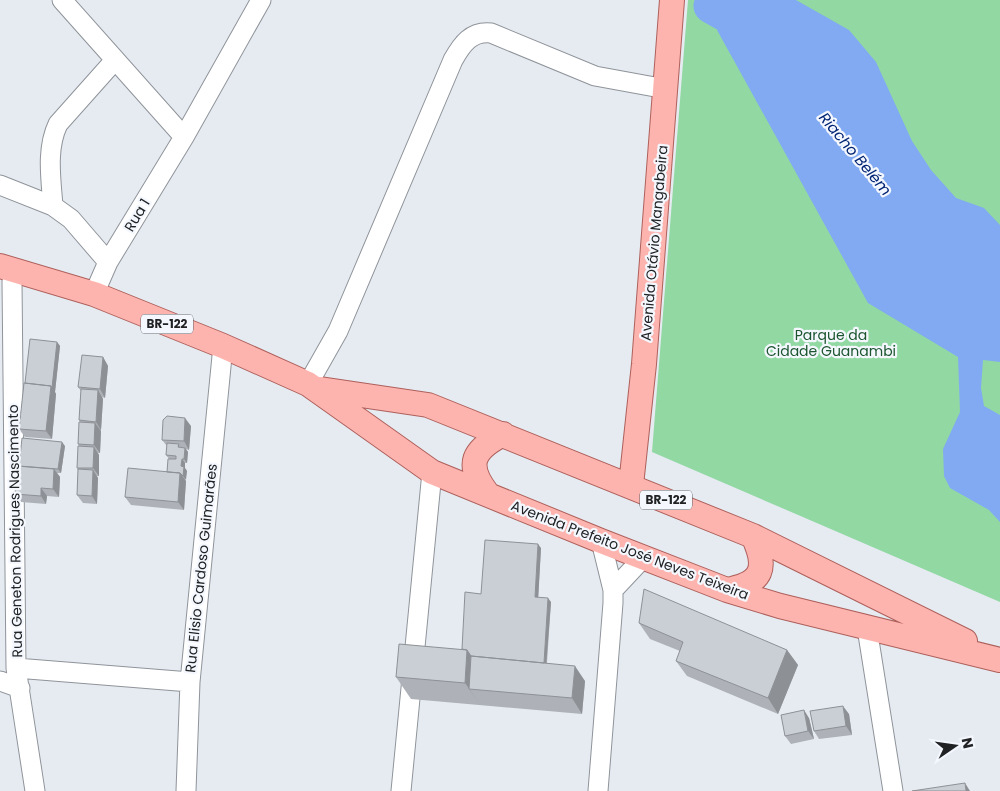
<svg xmlns="http://www.w3.org/2000/svg" width="1000" height="791" viewBox="0 0 1000 791" font-family="Poppins,sans-serif">
<rect width="100%" height="100%" fill="#e6ebf2"/>
<path fill="#91d8a3" d="M688 0H1000V602L652 452Z"/>
<path fill="#82aaf3" d="M732 0H796L849 30 876 62 912 141 931 170 956 198 984 208 1000 225V362L983 360 981 388 984 406 1000 415V522L989 510 950 488 944 476 943 449 960 412 958 357 868 303 717 30C729 23 734 13 732 0Z"/>
<g fill="none" stroke-linecap="round" stroke-linejoin="round">
<path stroke="#82aaf3" stroke-width="35" d="M711 6 752 29 766 46"/>
<g stroke="#8f949a" stroke-width="21">
<path id="minor" d="M62 0 184 137
M0 185 53 206 71 219 108 262
M53 206C51 179 46 149 58 124L115 60
M14 271 12 282 16 668 35 791
M94 294 108 262 184 137 261 0
M308 384 338 331 453 60C462 44 471 31 491 33L595 76 666 89
M613 590 644 557
M867 628 893 791
M16 668 190 682
M0 681 20 688
M186 791 190 682 223 346
M401 791 432 472
M598 791 613 603V590L601 541"/>
</g>
<g stroke="#ae605b" stroke-width="26">
<path id="major" d="M0 266 94 294 223 346 308 384 432 472 601 541 727 590 780 606 1000 660
M320 389 428 405 753 536 965 641
M631 485 644 364 672 0
M487 493C465 464 473 450 503 434
M727 590C763 583 768 568 753 536"/>
</g>
<use href="#minor" stroke="#fff" stroke-width="19"/>
<use href="#major" stroke="#fdb4af" stroke-width="24"/>
</g>
<path fill="#aeb2b8" d="M57 342 60 346 55 392 56 394 52 439 25 437 19 429 25 383Z
M103 357 108 366 105 398 102 397 103 399 101 430H100L101 431 100 453H98L99 455V476H97L98 478 97 504 83 503 77 495 78 470 77 468 79 446 78 444 80 422 79 420 81 391 78 387Z
M191 426 189 450 186 449 188 452 187 463H185V468L187 471 185 480 186 481 184 510 131 505 125 497 167 472 169 459 166 455 167 446 162 440Z
M65 446 61 473H57L60 477 59 497 47 496 46 504 21 502 15 494 19 466Z
M541 548 538 598 551 602 547 663 585 681 582 714 411 699 396 677 462 649Z
M639 623 787 650 798 665 778 714 687 676 676 661 680 651 650 639Z
M849 714 852 735 819 739 814 731Z
M809 718 814 739 791 744 785 736Z"/>
<path fill="#8d9196" d="M57 342 60 346 55 392 56 394 52 439 46 431 51 386Z
M103 357 108 366 105 398 100 389Z
M98 390 103 399 101 430 96 422Z
M185 418 191 426 189 450 184 441Z
M95 423 101 431 100 453 94 445Z
M62 442 65 446 61 473 58 469Z
M94 447 99 455V476L93 468Z
M185 448 188 452 187 463 184 459Z
M182 459 185 463V468L187 471 186 480 183 476 181 466Z
M54 469 60 477 59 497 53 489Z
M93 470 98 478 97 504 92 496Z
M180 473 186 481 184 510 178 502Z
M41 488 47 496 46 504 41 496Z
M538 544 541 548 538 602 535 597Z
M548 598 551 602 546 667 544 663Z
M467 650 482 671 469 689 480 704 465 683Z
M787 650 798 665 778 714 768 698Z
M575 666 585 681 582 714 572 698Z
M843 706 849 714 852 735 846 726Z
M804 710 809 718 814 739 808 731Z
M965 783 970 791H966Z"/>
<path fill="#cacfd6" stroke="#8d9196" d="M30 339 57 342 52 388 51 386 25 383Z
M82 355 103 357 100 389 78 387Z
M24 383 51 386 46 431 19 429Z
M81 389 98 390 96 422 79 420Z
M167 416 185 418 184 441 162 440 163 420Z
M79 422 95 423 94 445 78 444Z
M22 438 62 442 58 469 19 466Z
M167 443 179 444 178 447 185 448 184 459H182L181 466 184 467 183 476 180 473 167 472 168 459H176V456L166 455Z
M78 446 94 447 93 468H77Z
M17 466 54 469 53 489 41 488V496L15 494Z
M128 468 180 473 178 502 125 497Z
M78 469 93 470 92 496 77 495Z
M485 540 538 544 535 597 548 598 544 663 471 656 467 650 462 649 465 592 481 594Z
M644 589 787 650 768 698 676 661 683 642 639 623Z
M399 644 467 650 465 683 396 677Z
M471 656 575 666 572 698 469 689Z
M843 706 846 726 814 731 810 711Z
M804 710 808 731 785 736 781 715Z
M965 783 966 791H912Z"/>
<g text-anchor="middle" stroke-width="4.5" stroke-linejoin="round" paint-order="stroke">
<g fill="#f4f8fe" stroke="#606265" stroke-width="1">
<rect x="141" y="314.5" width="52" height="19" rx="4"/>
<rect x="640" y="490.5" width="52" height="19" rx="4"/>
</g>
<g font-size="12" font-weight="bold" fill="#202224">
<text x="167" y="328">BR-122</text>
<text x="666" y="504">BR-122</text>
</g>
<g font-size="14" fill="#202224" stroke="#f4f8fe">
<text transform="translate(137 215) rotate(-59)" y="5">Rua 1</text>
<text transform="translate(654 243) rotate(-85)" y="5">Avenida Otávio Mangabeira</text>
<text transform="translate(15 531) rotate(-91)" y="5">Rua Geneton Rodrigues Nascimento</text>
<text transform="translate(630 550) rotate(21)" y="5">Avenida Prefeito José Neves Teixeira</text>
<text transform="translate(201 568) rotate(-84)" y="5">Rua Elisio Cardoso Guimarães</text>
</g>
<g font-size="14" fill="#1c552f" stroke="#f4f8fe">
<text x="831" y="340">Parque da<tspan x="831" dy="16">Cidade Guanambi</tspan></text>
</g>
<g font-size="15" font-style="italic" fill="#002374" stroke="#f4f8fe">
<text transform="translate(855 154) rotate(50)" y="5">Riacho Belém</text>
</g>
</g>
<g transform="translate(955 746) rotate(77)" stroke="#f4f8fe" stroke-width="4" paint-order="stroke">
<path d="M0-4L9 19L0 12L-9 19Z" fill="#202224"/>
<text y="-8" font-size="14" font-weight="bold" text-anchor="middle" fill="#202224">N</text>
</g>
</svg>
